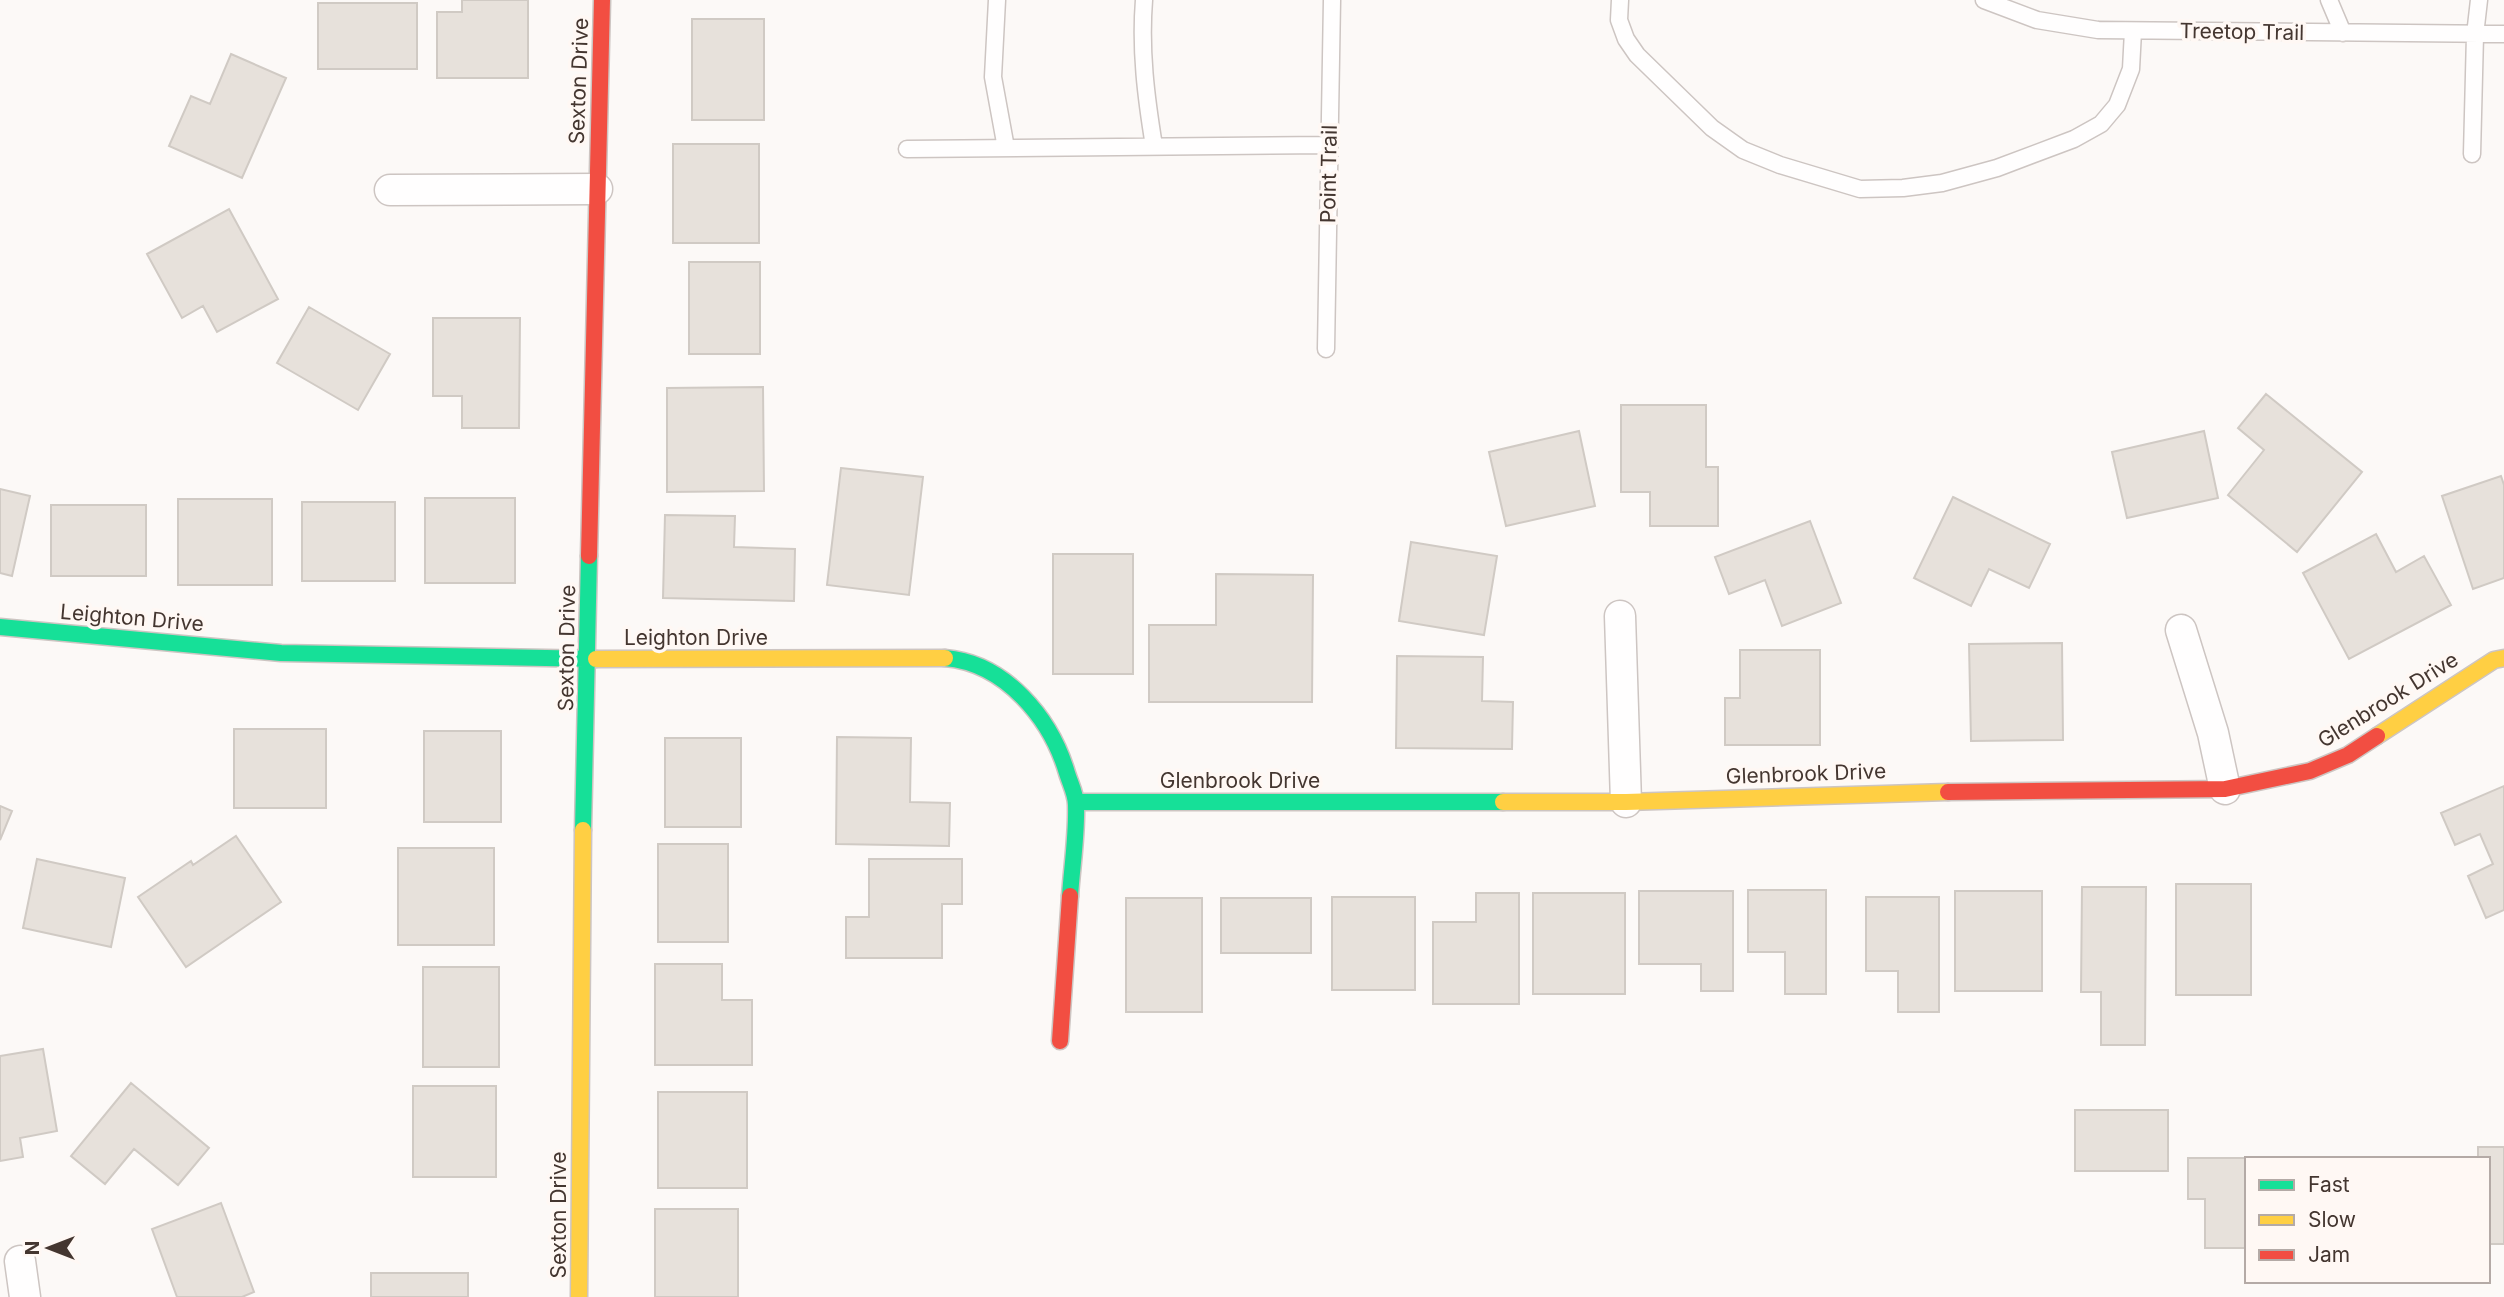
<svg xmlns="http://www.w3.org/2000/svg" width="2504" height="1297" viewBox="0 0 2504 1297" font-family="Inter,sans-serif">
<rect width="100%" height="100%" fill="#fcf9f7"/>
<path fill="#e7e1db" stroke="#d0cac4" stroke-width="2" d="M462 0H528V78H437V12H462Z
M318 3H417V69H318Z
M692 19H764V120H692Z
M231 54 286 78 242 178 169 146 191 96 210 104Z
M673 144H759V243H673Z
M229 209 278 299 217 332 203 306 182 318 147 254Z
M689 262H760V354H689Z
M309 307 390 354 358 410 277 363Z
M433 318H520L519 428H462V396H433Z
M763 387 764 491 667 492V388Z
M2266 394 2362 472 2297 552 2228 495 2264 450 2238 428Z
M1621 405H1706V467H1718V526H1650V492H1621Z
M1579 431 1595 506 1506 526 1489 452Z
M2204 431 2218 498 2127 518 2112 452Z
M841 468 923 477 909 595 827 585Z
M2501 476 2504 485V578L2473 589 2442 496Z
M0 489 30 496 12 576 0 573Z
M1953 497 2050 544 2029 588 1989 569 1971 606 1914 578Z
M425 498H515V583H425Z
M178 499H272V585H178Z
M302 502H395V581H302Z
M51 505H146V576H51Z
M665 515 735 516 734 547 795 549 794 601 663 598Z
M1810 521 1841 603 1782 626 1765 580 1729 594 1715 557Z
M2376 534 2396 572 2424 556 2451 605 2349 659 2303 573Z
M1411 542 1497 556 1484 635 1399 621Z
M1053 554H1133V674H1053Z
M1216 574 1313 575 1312 702H1149V625H1216Z
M2062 643 2063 740 1971 741 1969 644Z
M1740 650H1820V745H1725V698H1740Z
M1397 656 1483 657 1482 701 1513 702 1512 749 1396 748Z
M234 729H326V808H234Z
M424 731H501V822H424Z
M837 737 911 738 910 802 950 803 949 846 836 844Z
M665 738H741V827H665Z
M2504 786V910L2486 918 2468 876 2493 864 2480 834 2455 845 2441 813Z
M0 806 12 811 0 840Z
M236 836 281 902 186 967 138 897 191 861 193 865Z
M658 844H728V942H658Z
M398 848H494V945H398Z
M37 859 125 878 111 947 23 928Z
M869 859H962V904H942V958H846V917H869Z
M2176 884H2251V995H2176Z
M2082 887H2146L2145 1045H2101V992H2081Z
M1748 890H1826V994H1785V952H1748Z
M1639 891H1733V991H1701V964H1639Z
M1955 891H2042V991H1955Z
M1476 893H1519V1004H1433V922H1476Z
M1533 893H1625V994H1533Z
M1332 897H1415V990H1332Z
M1866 897H1939V1012H1898V971H1866Z
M1126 898H1202V1012H1126Z
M1221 898H1311V953H1221Z
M655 964H722V1000H752V1065H655Z
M423 967H499V1067H423Z
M43 1049 57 1131 20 1138 23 1157 0 1161V1056Z
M131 1083 209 1148 178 1185 134 1149 105 1184 71 1156Z
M413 1086H496V1177H413Z
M658 1092H747V1188H658Z
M2075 1110H2168V1171H2075Z
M2478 1147H2504V1244H2488V1159H2478Z
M2188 1158H2255L2247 1159V1248H2205V1199H2188Z
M221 1203 254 1292 242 1297H177L152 1229Z
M655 1209H738V1297H655Z
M371 1273H468V1297H371Z"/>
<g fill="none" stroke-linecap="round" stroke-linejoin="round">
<g stroke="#cdc5c2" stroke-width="19">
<path id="lane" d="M997 0 993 77 1006 148
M1144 0C1140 50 1146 97 1154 146
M1620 0 1619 20 1626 39 1637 55 1712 128 1743 150 1780 165 1860 189 1903 188 1942 183 1997 168 2074 139 2101 124 2117 105 2131 69 2133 31
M1984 0 2037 20 2098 30 2504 34
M2329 0 2343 33
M907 149 1329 145
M2472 154 2475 35 2479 0
M1326 349 1332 0"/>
</g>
<g stroke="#cdc5c2" stroke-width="33">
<path id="street" d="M390 190 597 189
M1620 616 1626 802
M2181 630 2213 733 2225 789
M20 1261 25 1297"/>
</g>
<g stroke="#cdc5c2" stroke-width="19">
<path id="fast" d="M0 627 281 653 596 659
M945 658C1006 663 1051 719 1067 773 1070 783 1076 794 1076 805 1077 835 1072 866 1070 896
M1076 802H1503
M583 830 589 556"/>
</g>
<g stroke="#cdc5c2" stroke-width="19">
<path id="slow" d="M596 659 945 658
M2377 736 2494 660 2504 658
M1503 802H1626L1948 792
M579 1297 583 830"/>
</g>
<g stroke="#cdc5c2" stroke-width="19">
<path id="jam" d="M589 556 602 0
M1948 792 2225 789 2310 771 2348 755 2377 736
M1060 1041 1070 896"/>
</g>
<use href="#lane" stroke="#fffefe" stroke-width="16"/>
<use href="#street" stroke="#fffefe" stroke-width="30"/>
<use href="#fast" stroke="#16e098" stroke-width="16"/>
<use href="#slow" stroke="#ffcf43" stroke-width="16"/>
<use href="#jam" stroke="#f24e42" stroke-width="16"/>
</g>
<g text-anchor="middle" stroke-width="7" stroke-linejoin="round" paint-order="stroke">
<g font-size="21" fill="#443630" stroke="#fff8f4">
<text transform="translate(2242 32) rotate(1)" y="7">Treetop Trail</text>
<text transform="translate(579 81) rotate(-88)" y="7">Sexton Drive</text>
<text transform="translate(1329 174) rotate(-89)" y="7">Point Trail</text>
<text transform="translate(132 618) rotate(5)" y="7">Leighton Drive</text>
<text x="696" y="645">Leighton Drive</text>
<text transform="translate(567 648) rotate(-89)" y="7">Sexton Drive</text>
<text transform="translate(2388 700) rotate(-32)" y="7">Glenbrook Drive</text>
<text transform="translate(1806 774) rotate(-2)" y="7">Glenbrook Drive</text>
<text x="1240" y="788">Glenbrook Drive</text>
<text transform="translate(559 1215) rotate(-90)" y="7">Sexton Drive</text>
</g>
</g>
<rect x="2245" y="1157" width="245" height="126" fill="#fff8f4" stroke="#b4aaa6" stroke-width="2"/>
<rect x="2259" y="1180" width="35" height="10" fill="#16e098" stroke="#b4aaa6" stroke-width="2"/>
<text x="2308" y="1192" font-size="21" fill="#443630">Fast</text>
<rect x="2259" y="1215" width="35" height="10" fill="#ffcf43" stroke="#b4aaa6" stroke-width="2"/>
<text x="2308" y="1227" font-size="21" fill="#443630">Slow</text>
<rect x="2259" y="1250" width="35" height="10" fill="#f24e42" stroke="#b4aaa6" stroke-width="2"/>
<text x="2308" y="1262" font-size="21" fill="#443630">Jam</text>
<g transform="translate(49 1248) rotate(270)" stroke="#fff8f4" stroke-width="5" paint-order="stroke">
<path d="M0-5L12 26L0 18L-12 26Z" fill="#443630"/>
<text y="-10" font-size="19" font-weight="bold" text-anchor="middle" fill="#443630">N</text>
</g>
</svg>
